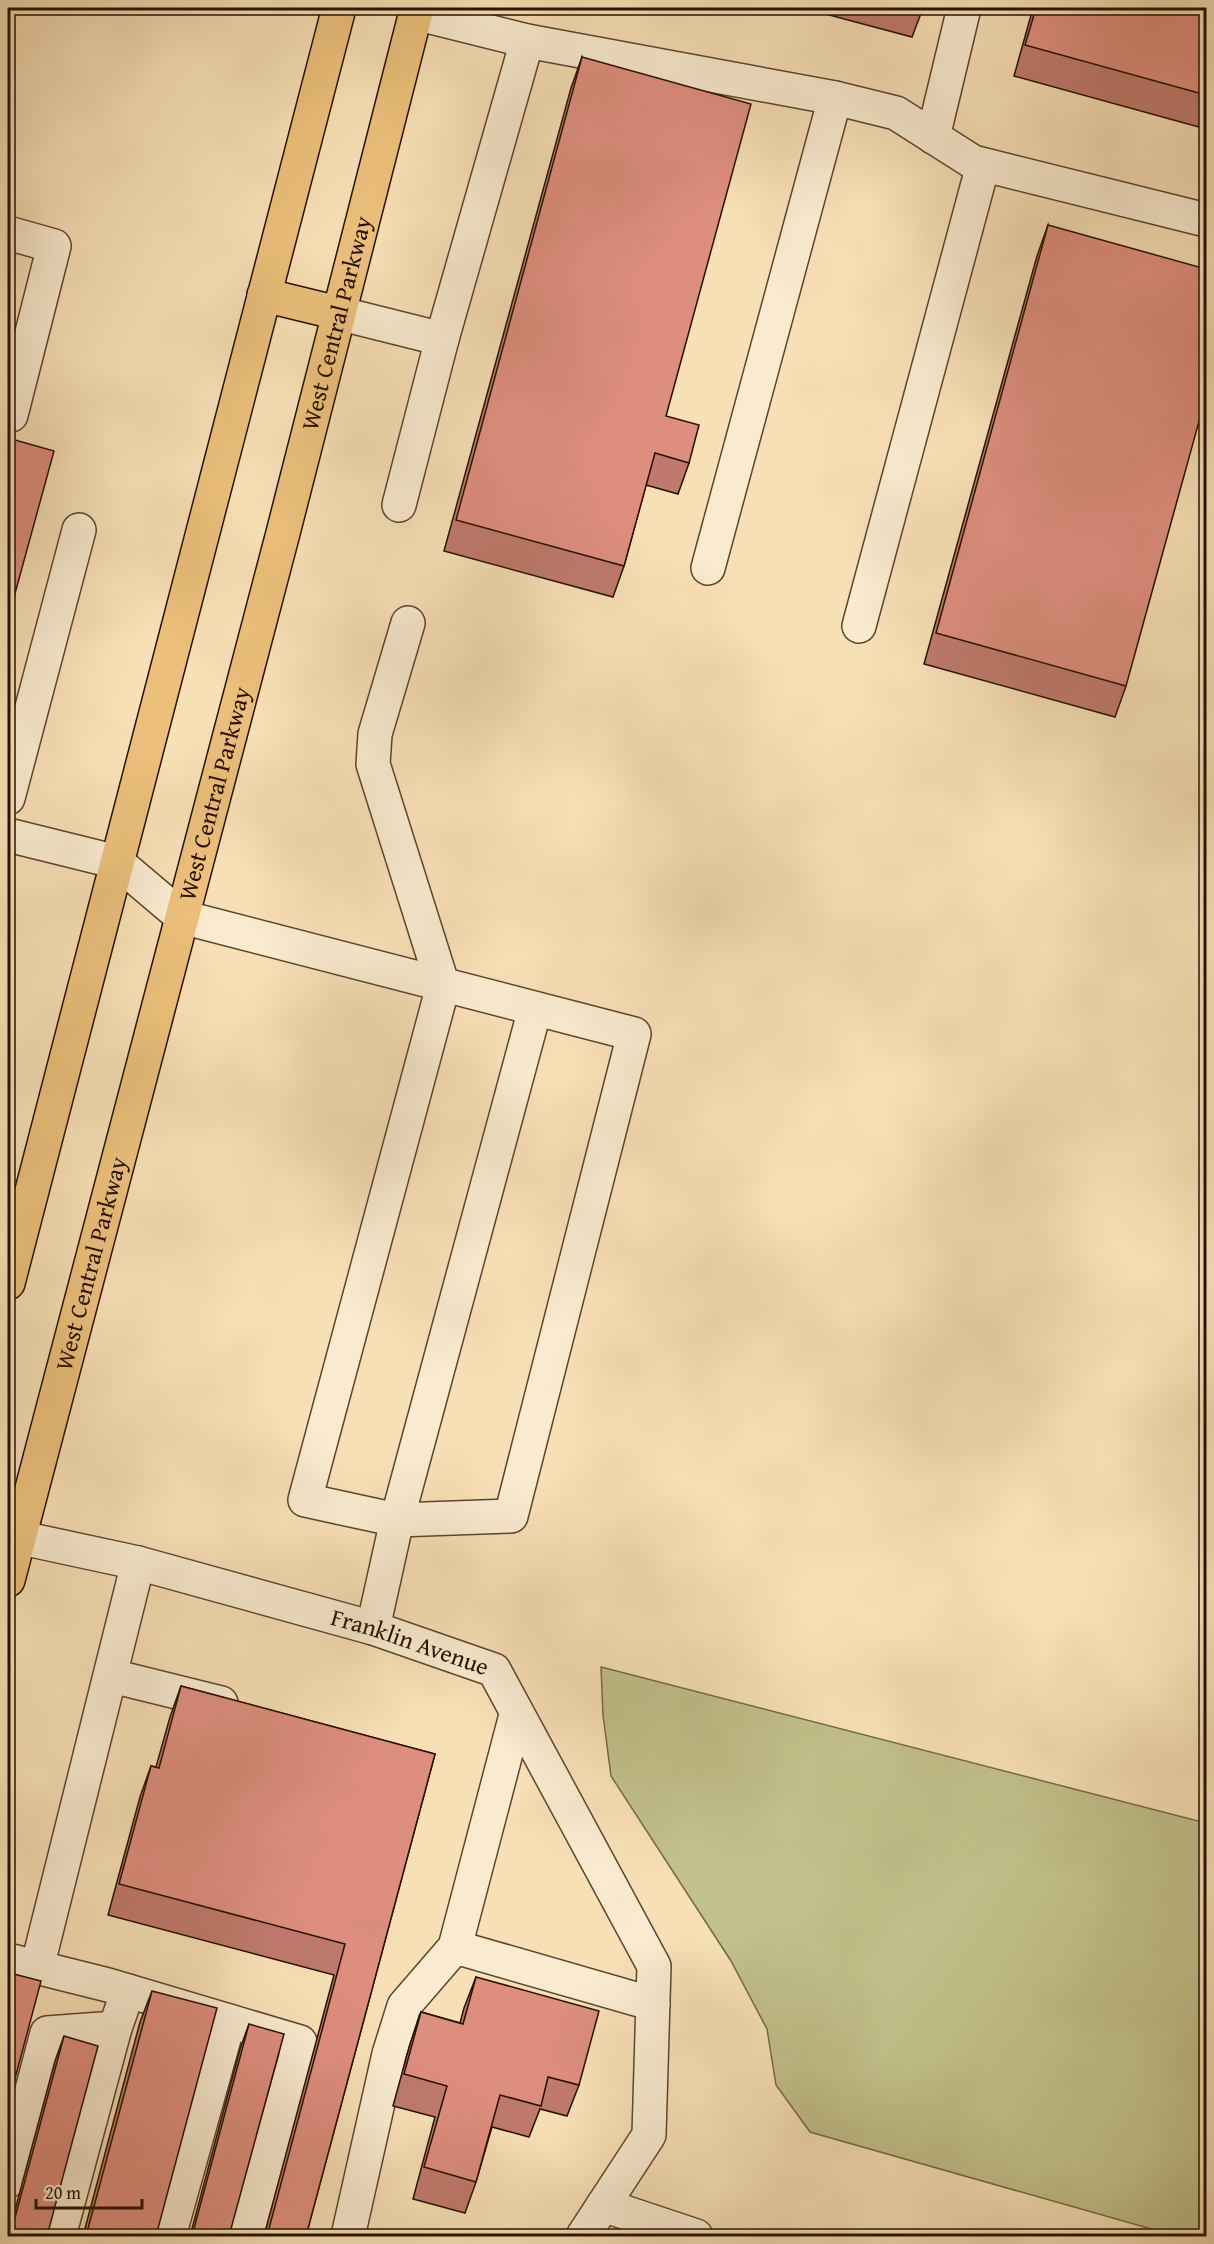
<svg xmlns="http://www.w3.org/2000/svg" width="1214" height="2244" viewBox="0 0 1214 2244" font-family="'Gentium Book Plus',serif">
<rect width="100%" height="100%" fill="#f8e0b6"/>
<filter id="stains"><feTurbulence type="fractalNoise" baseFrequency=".00333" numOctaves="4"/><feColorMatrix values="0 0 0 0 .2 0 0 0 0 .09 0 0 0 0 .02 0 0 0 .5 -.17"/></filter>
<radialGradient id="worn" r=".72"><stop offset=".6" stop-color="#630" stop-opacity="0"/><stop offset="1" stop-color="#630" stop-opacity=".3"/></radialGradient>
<path fill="#c2c18b" stroke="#746946" stroke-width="1.5" d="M601 1667 1206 1823V2236H1176L810 2132 776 2085 767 2029 731 1961 611 1776 603 1715Z"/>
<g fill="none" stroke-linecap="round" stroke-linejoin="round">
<g stroke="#5a452e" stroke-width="36">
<g id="minor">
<path d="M415 13 527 41 835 98 896 113 973 162 1206 220"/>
<path d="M933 137 964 8"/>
<path d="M8 233 54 246 11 415"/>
<path d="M338 313 442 339"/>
<path d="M399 505 442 339 527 41"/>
<path d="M708 568 835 98"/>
<path d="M859 626 983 165"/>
<path d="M8 798 79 530"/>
<path d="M8 835 117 862 182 917 634 1034 511 1516 397 1520 305 1500 443 986 373 764 375 734 408 623"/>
<path id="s1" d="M8 1535 138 1563 373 1628 494 1670 654 1966 649 2135 583 2236"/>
<path d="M373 1628 397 1520 535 1009"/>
<path d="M112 1676 221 1703"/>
<path d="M455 1947 653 2004"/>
<path d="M8 1960 108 1985 300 2042 246 2236"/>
<path d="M37 1968 138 1563"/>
<path d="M8 2181 47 2033 115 2028 128 1991"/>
<path d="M603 2205 696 2236"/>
<path d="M59 2236 115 2028"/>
<path d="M169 2236 229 2021"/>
<path d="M348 2236 389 2054 404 2006 455 1947 516 1715"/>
</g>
</g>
<g stroke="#251100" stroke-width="36">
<g id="major">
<path d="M264 295 338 313"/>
<path d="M8 1283 339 8"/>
<path id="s2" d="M8 1580 283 533 417 8"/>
</g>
</g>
<use href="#minor" stroke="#faebd0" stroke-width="33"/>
<use href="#major" stroke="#ecc07b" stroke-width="33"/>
</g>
<path fill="#bf7a6d" stroke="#251100" stroke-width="1.5" d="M803 8H923L912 37Z
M1033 8H1206V129L1014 76Z
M582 57 666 416 689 463 678 494 646 485 624 566 613 597 444 551 571 88Z
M1048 225 1126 686 1115 717 924 664 1037 256Z
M181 1686 435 1754 306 2236H264L334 1975 108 1915 140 1797 151 1766 156 1767 170 1717Z
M476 1977 579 2085 567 2116 540 2109 529 2137 492 2127 476 2182 465 2213 413 2199 435 2117 393 2106 410 2044 421 2012 460 2023 464 2008Z
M152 1991 156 2236H83L140 2022Z
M249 2024 229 2236H190L240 2049Z
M64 2036 47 2236H8L55 2061Z"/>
<path fill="#de8e7f" stroke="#251100" stroke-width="1.5" d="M1036 8H1206V95L1025 45Z
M582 57 751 104 666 416 699 425 689 463 655 453 624 566 456 520Z
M1048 225 1206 269V396L1126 686 936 633Z
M8 438 54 451 8 619Z
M181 1686 435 1754 306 2236H267L345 1944 119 1884 151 1766 159 1768Z
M10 1973 41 1981 8 2105V1981Z
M476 1977 599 2011 579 2085 548 2077 541 2106 500 2095 476 2182 424 2167 447 2086 404 2074 421 2012 463 2024Z
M152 1991 217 2008 156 2236H86Z
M249 2024 284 2034 229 2236H192Z
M64 2036 98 2046 47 2236H10Z"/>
<g text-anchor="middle" stroke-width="5" stroke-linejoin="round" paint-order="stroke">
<g font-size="24" fill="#251100" stroke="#faebd0">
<text dy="8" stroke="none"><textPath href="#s2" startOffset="1299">West Central Parkway</textPath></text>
<text dy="8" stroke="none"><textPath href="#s2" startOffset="813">West Central Parkway</textPath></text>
<text dy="8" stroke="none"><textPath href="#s2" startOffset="327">West Central Parkway</textPath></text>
<text dy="8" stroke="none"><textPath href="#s1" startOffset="416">Franklin Avenue</textPath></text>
</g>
</g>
<rect width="1214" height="2244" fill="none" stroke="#f8e0b6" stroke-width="30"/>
<rect x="9" y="9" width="1196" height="2226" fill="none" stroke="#251100" stroke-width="3"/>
<rect x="15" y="15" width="1184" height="2214" fill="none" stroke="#251100" stroke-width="1.5"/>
<path d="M36 2199v9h106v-9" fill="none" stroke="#251100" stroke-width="3"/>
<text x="45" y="2199" font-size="18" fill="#251100" stroke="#faebd0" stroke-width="4.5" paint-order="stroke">20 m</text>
<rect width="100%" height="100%" filter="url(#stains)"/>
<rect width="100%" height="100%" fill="url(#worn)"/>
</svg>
